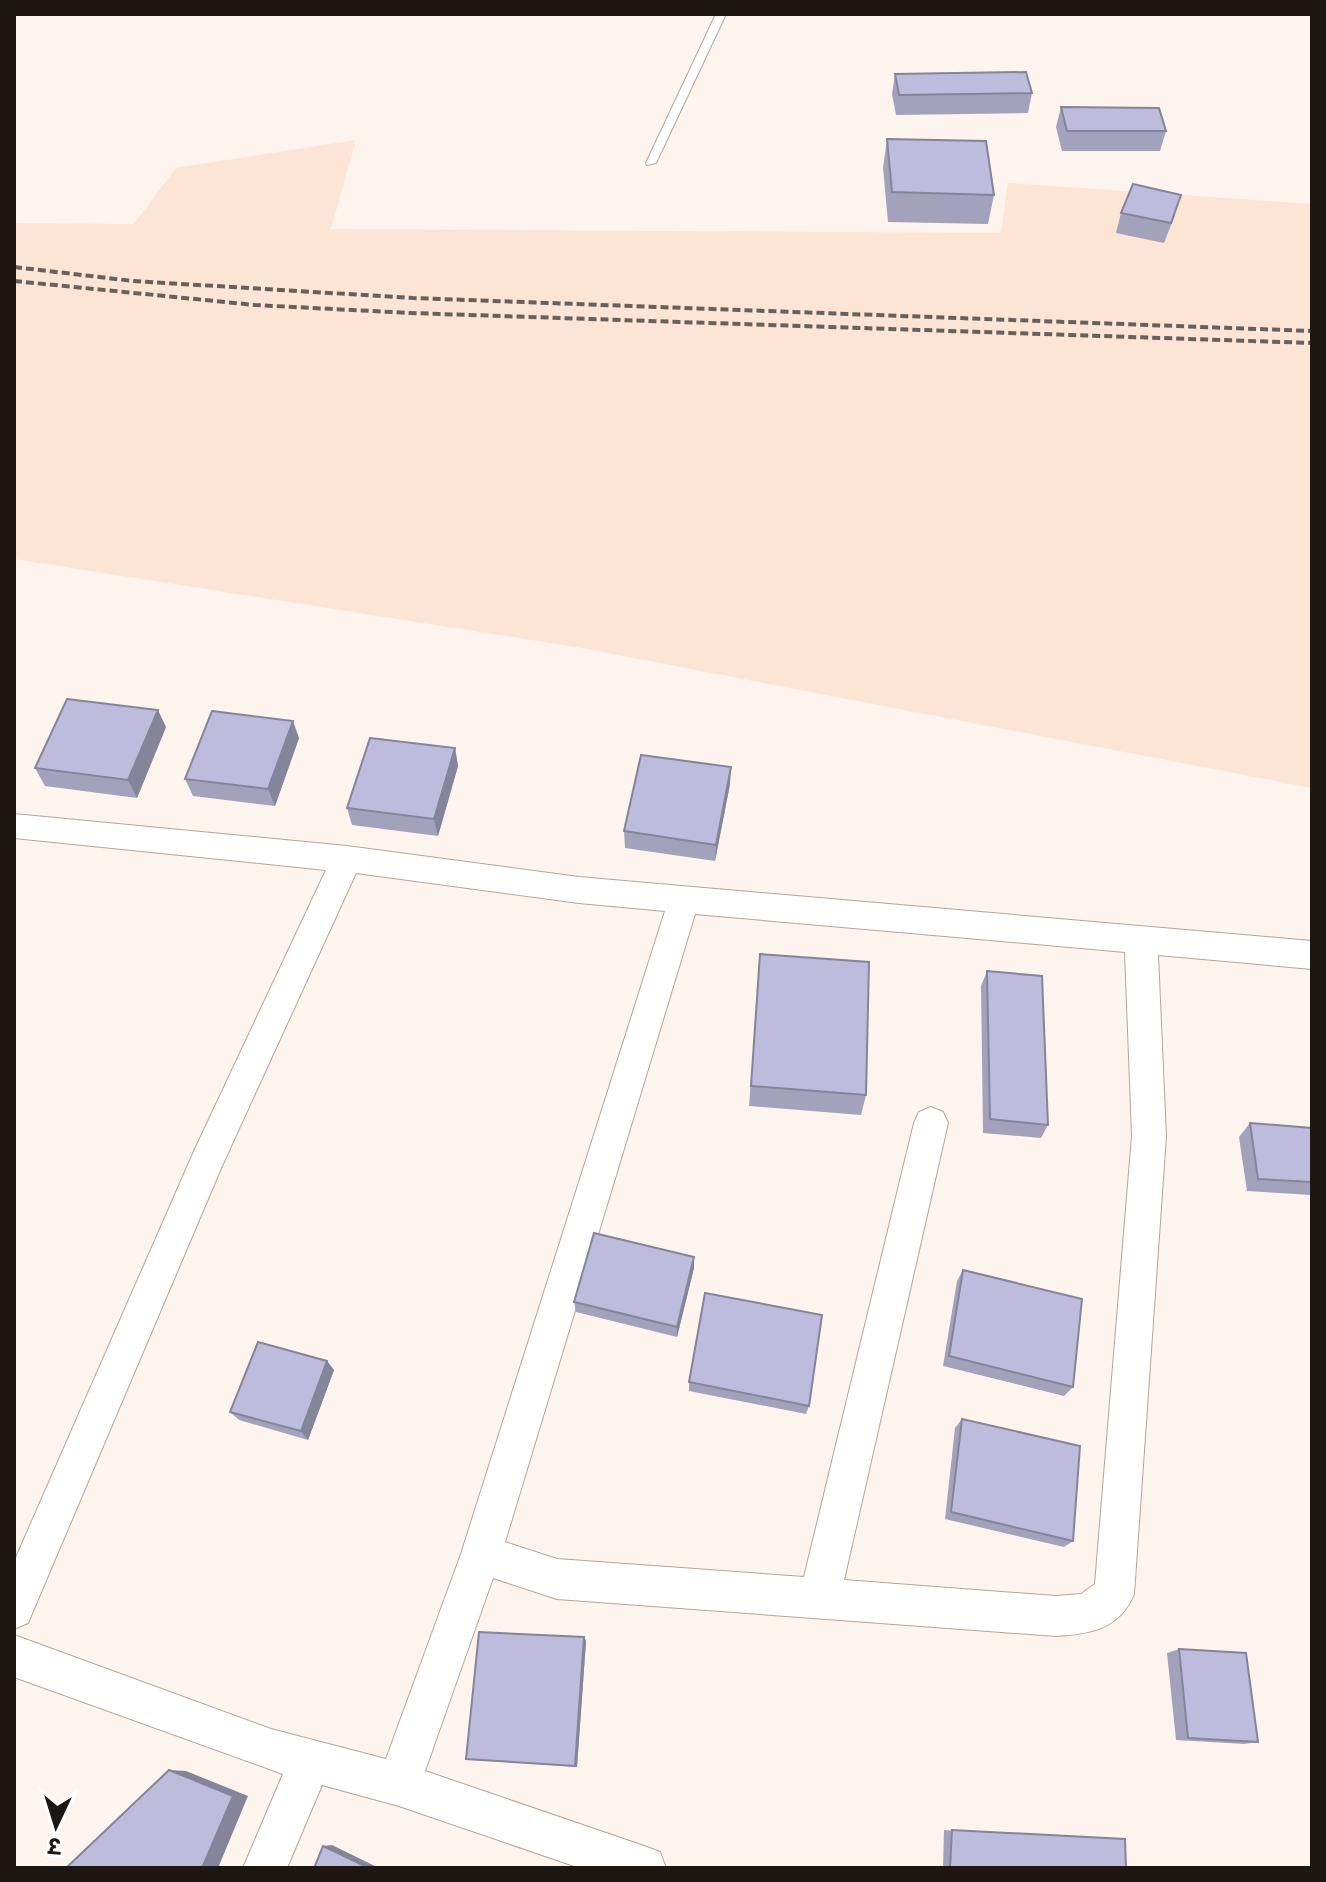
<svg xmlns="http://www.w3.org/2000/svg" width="1326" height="1882" viewBox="0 0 1326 1882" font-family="Poppins,'Noto Sans Devanagari',sans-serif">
<rect width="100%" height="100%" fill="#fdf4ed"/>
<path fill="#fce5d5" d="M356 140 331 229 1001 233 1008 183 1312 204V788L576 647 14 559V223L134 224 176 168Z"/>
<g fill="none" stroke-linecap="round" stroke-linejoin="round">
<g stroke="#b4a59b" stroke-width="2">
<path id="service" d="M716 14H726L656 163 647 165 646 163Z"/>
</g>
<g stroke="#b4a59b" stroke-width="2">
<path id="minor" d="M14 814 347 846 579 877 1312 941V969L1158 955 1166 1136 1134 1594C1120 1629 1090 1634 1056 1636L557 1599 493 1578 425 1771 644 1846 660 1852 666 1868H580L399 1806 322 1785 287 1868H243L283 1774 14 1677V1635L271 1729 386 1759 461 1554 665 911 579 903 356 873 222 1166 28 1623 14 1629V1562L195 1149 326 870 14 838ZM695 914 1125 952 1132 1136 1095 1584 1081 1594 1056 1596 844 1580 948 1123 943 1112 931 1107 919 1112 914 1123 804 1577 557 1559 505 1542Z"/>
</g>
<use href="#service" fill="#fff" fill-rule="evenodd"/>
<use href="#minor" fill="#fff" fill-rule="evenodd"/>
<path stroke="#67605b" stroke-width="4" stroke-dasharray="8 4" stroke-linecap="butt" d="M14 267 133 281 413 298 1312 331
M14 281 255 305 410 313 1312 343"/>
</g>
<path fill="#a3a2bd" d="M895 74 1032 93 1028 113 896 115 892 94Z
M1061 107 1166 131 1160 151H1062L1056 127Z
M887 139 994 195 988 224 888 222 883 168Z
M1121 213 1175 215 1164 243 1116 233Z
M166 727 137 798 45 786 35 768Z
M299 738 275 806 193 796 185 779Z
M455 748 458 766 438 836 352 825 347 808Z
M730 784 715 861 625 848 624 831Z
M760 954 866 1095 861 1115 749 1106Z
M987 971 1048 1125 1041 1138 983 1133 981 986Z
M1250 1123 1312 1128V1195L1247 1191 1239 1137Z
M694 1268 677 1337 576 1312 574 1302Z
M963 1270 1073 1387 1064 1396 943 1366 957 1281Z
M327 1361 334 1370 308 1440 239 1420 230 1412Z
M689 1382 809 1406 806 1414 689 1391Z
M962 1419 1073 1541 1064 1547 945 1519 955 1428Z
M586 1641 577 1767 466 1759Z
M1179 1649 1258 1742 1244 1744 1176 1740 1167 1653Z
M944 1830 1125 1839 1126 1868H943Z"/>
<path fill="#84849a" d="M158 710 166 727 137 798 128 780Z
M293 721 299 738 275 806 268 789Z
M455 748 458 766 438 836 434 819Z
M731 767 730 784 715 861 716 845Z
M694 1257V1268L677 1337V1327Z
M327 1361 334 1370 308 1440 301 1431Z
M584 1637 586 1641 577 1767 575 1766Z
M169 1770 186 1771 248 1796 218 1868H202Z
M332 1845 379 1868H369L323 1846Z"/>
<path fill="#bdbcdc" stroke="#84849a" stroke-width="2" d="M1026 72 1032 93 899 95 895 74Z
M1061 107 1159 108 1166 131H1067Z
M887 139 986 141 994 195 892 192Z
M1133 184 1181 195 1171 223 1121 213Z
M67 699 158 710 128 780 35 768Z
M212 711 293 721 268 789 185 779Z
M370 738 455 748 434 819 347 808Z
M641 755 731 767 716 845 624 831Z
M760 954 869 962 866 1095 751 1086Z
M987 971 1042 976 1048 1125 990 1119Z
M1250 1123 1312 1128V1182L1258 1179Z
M594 1233 694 1257 677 1327 574 1302Z
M963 1270 1082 1299 1073 1387 949 1356Z
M705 1293 822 1315 809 1406 689 1382Z
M258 1342 327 1361 301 1431 230 1412Z
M962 1419 1080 1446 1073 1541 951 1512Z
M479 1632 584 1637 575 1766 466 1759Z
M1179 1649 1246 1653 1258 1742 1188 1738Z
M169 1770 233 1796 202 1868H66Z
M952 1830 1125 1839 1126 1868H950Z
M323 1846 369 1868H314Z"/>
<rect width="1326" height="1882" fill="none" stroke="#1c1713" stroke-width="32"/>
<g transform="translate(56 1826) rotate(184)" stroke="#ffffff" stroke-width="6" paint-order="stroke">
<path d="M0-6L14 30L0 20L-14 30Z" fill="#1c1713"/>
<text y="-12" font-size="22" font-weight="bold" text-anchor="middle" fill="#1c1713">उ</text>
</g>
</svg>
